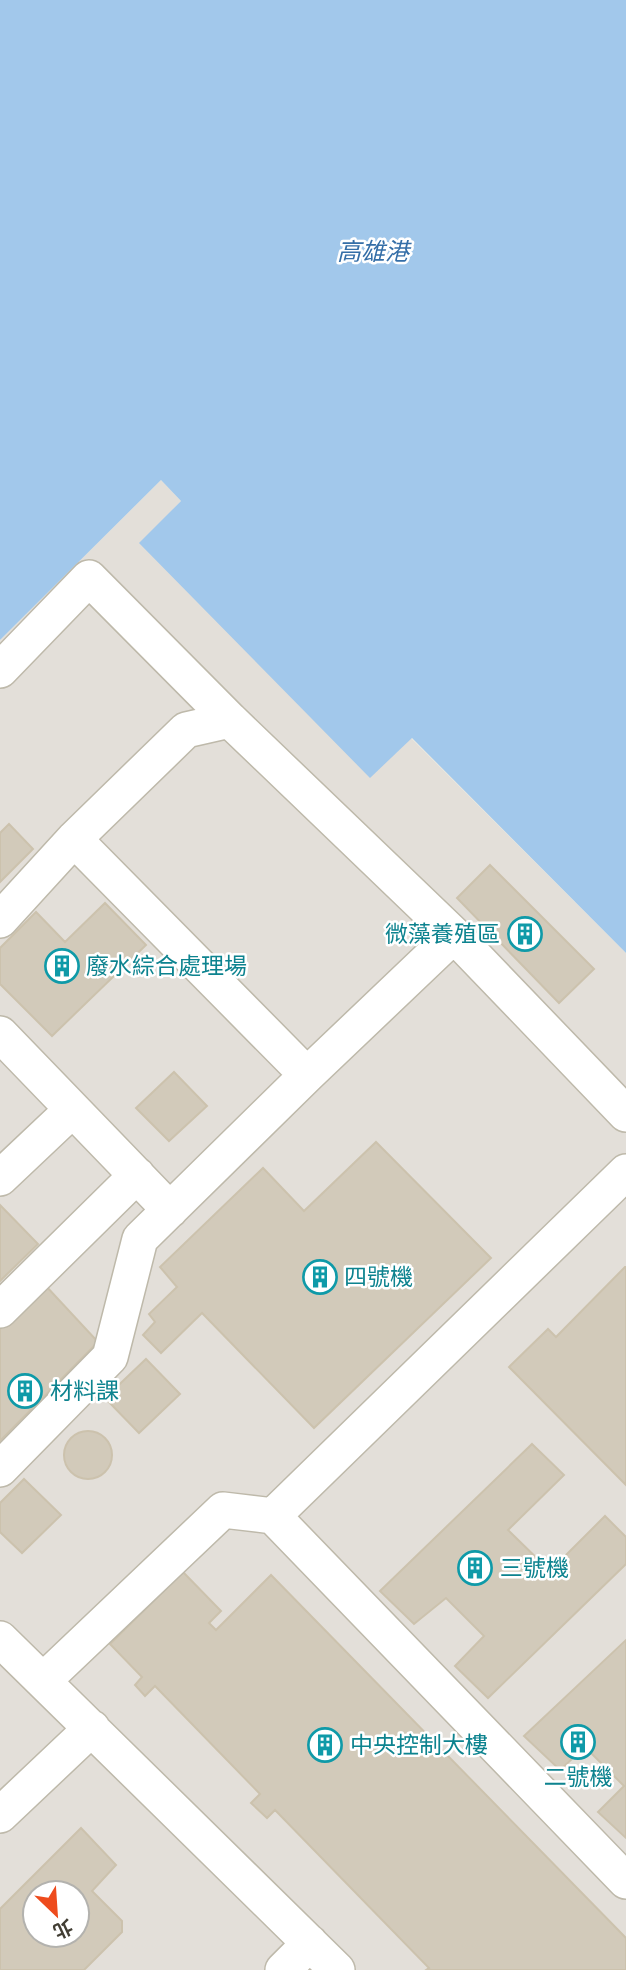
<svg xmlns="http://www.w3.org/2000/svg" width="626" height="1970" viewBox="0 0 626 1970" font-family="'Space Grotesk','Noto Sans TC',sans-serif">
<rect width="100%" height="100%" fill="#f1eee3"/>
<path fill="#e3dfd9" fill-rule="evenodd" d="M161 480 181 501 162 521 395 754 411 738 626 953V1970H0V640ZM35 1893H77V1935H35Z"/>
<path fill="#a2c8eb" d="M0 0H626V953L412 738 370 778 139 543 181 501 161 480 0 640Z"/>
<path fill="#d2caba" stroke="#ccc2ad" stroke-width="2" fill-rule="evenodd" d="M9 824 33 849 0 882V833Z
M490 865 594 969 559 1003 457 898Z
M105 903 146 945 52 1036 0 984V948L36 912 65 942Z
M174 1072 207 1106 169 1141 136 1108Z
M376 1142 491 1258 314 1428 202 1313 161 1353 143 1335 155 1322 149 1314 177 1287 160 1267 263 1168 304 1211Z
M0 1205 38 1244 0 1281Z
M625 1267H626V1485L509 1367 548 1329 556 1337Z
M45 1285 98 1342 0 1441V1329Z
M146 1359 180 1394 139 1433 105 1398Z
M64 1455a24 24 0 1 1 48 0a24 24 0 1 1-48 0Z
M532 1444 564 1475 508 1530 550 1571 605 1516 626 1537V1564L488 1698 455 1666 484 1636 446 1598 414 1624 380 1591Z
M24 1479 61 1515 22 1553 0 1532V1503Z
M183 1572 221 1611 209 1623 216 1630 271 1575 626 1938V1970H426L429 1968 275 1810 267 1818 251 1803 260 1794 155 1686 145 1696 135 1685 142 1677 110 1644Z
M626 1640V1838L598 1812 624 1786 585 1747 560 1770 524 1736Z
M81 1828 116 1865 92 1891 122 1921V1932L84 1970H0V1909ZM35 1893H77V1935H35Z"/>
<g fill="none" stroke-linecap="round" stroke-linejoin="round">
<g stroke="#beb9aa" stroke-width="38">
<path id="minor" d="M0 670 89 578 230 720
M74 839 307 1075
M0 920 74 839 186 730 230 720 454 935 626 1114
M0 1034 170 1210
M626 1172 273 1516 626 1881
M0 1178 72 1110
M0 1310 137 1175
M0 1469 110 1357 140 1239 307 1075 454 935
M0 1639 337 1970
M43 1681 223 1510 273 1516
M0 1815 92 1728
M283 1970 310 1943"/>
</g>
<use href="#minor" stroke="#fff" stroke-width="35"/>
</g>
<defs>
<g id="building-ring" transform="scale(1.75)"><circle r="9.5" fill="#fff" stroke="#0f9aa8" stroke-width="1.5"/><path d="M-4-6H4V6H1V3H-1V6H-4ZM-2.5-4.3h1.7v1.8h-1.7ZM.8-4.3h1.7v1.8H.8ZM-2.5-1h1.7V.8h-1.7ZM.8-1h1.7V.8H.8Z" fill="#0f9aa8"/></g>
</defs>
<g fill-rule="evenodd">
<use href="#building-ring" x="525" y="934"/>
<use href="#building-ring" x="62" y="966"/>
<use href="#building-ring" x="320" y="1277"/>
<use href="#building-ring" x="25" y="1391"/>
<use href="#building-ring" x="475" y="1568"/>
<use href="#building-ring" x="578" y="1742"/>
<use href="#building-ring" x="325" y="1745"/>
</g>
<g text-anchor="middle" stroke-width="5" stroke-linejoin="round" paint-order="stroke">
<g font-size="23" fill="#0d838f" stroke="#fff" text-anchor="start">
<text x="500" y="942" text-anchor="end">微藻養殖區</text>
<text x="86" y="974">廢水綜合處理場</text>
<text x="344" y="1285">四號機</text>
<text x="50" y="1399">材料課</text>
<text x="500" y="1576">三號機</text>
<text x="350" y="1753">中央控制大樓</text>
<text x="578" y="1785" text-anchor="middle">二號機</text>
</g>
<g font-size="24" font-style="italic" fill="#346ea7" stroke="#fff">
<text x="373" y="260">高雄港</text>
</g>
</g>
<g transform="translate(56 1914) rotate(155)"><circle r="33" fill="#ffffff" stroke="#b3b2ae" stroke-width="2"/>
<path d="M0-5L12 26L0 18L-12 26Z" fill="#ee4b1d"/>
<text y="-10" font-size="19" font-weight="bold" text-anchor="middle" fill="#423e34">北</text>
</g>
</svg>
